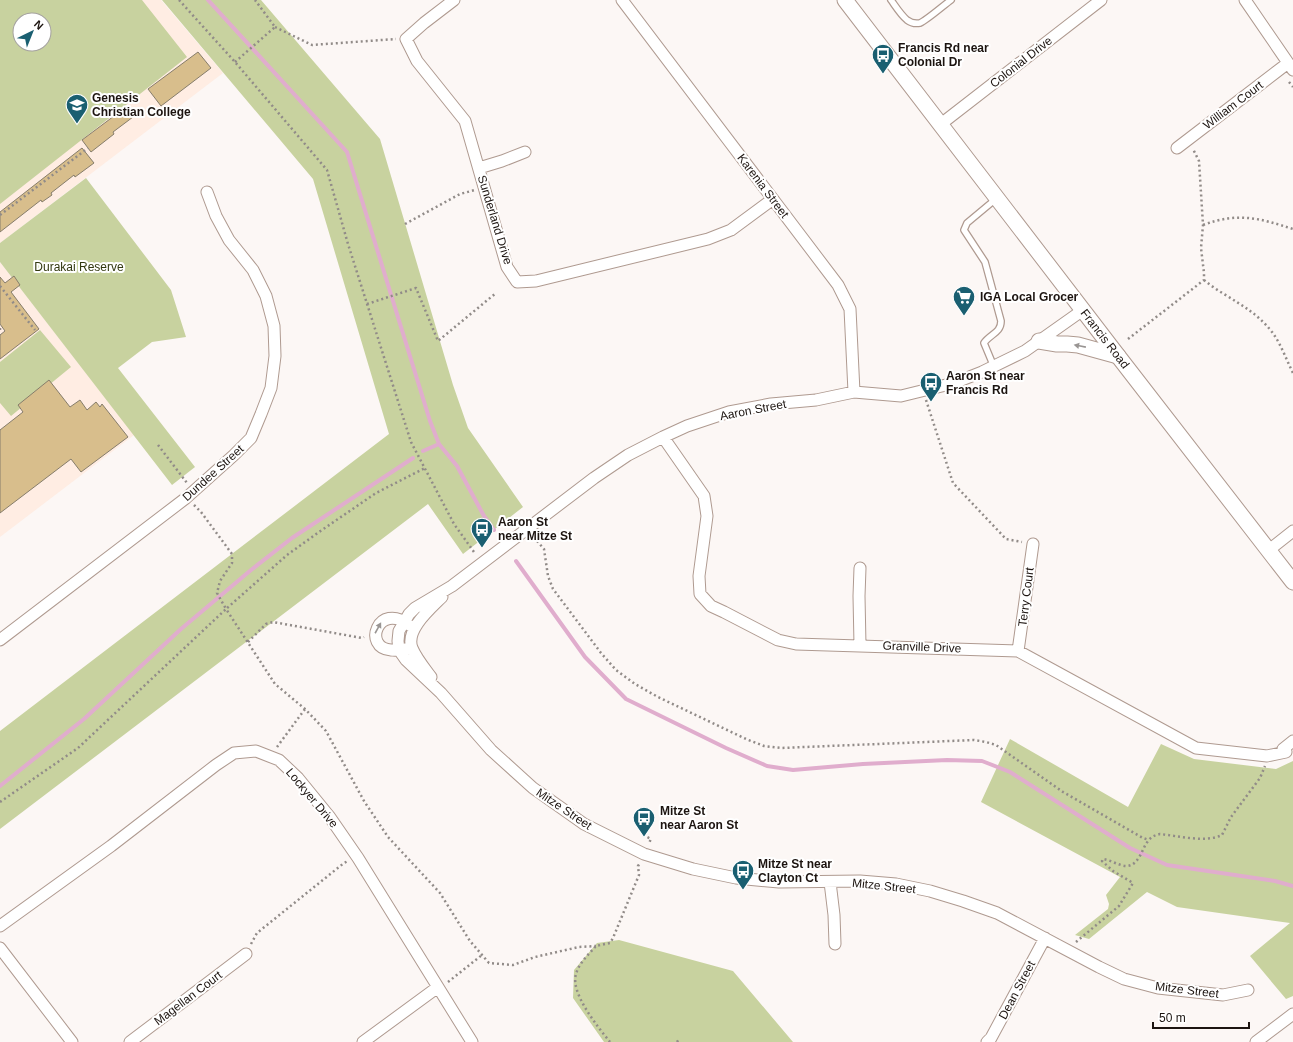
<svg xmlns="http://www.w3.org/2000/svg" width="1293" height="1042" viewBox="0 0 1293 1042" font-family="Helvetica,sans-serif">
<rect width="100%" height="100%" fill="#fcf7f5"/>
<path fill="#ffede3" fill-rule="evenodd" d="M0 0H161L223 73 0 243ZM20 20H44V44H20Z
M0 262 134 435 0 537Z"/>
<path fill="#c8d29f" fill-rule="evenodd" d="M0 0H142L187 57 0 204ZM20 20H44V44H20Z
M162 0H261L380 139 453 385 468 428 523 507 463 554 428 504 0 829V731L389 434 313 179Z
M86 178 171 290 186 337 152 342 118 368 195 467 172 485 0 262V243Z
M40 330 71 367 11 416 0 403V362Z
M1010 739 1128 807 1161 744 1194 759 1276 769 1293 761V996L1286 999 1250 956 1290 923 1177 907 1147 892 1089 939 1075 935 1108 909 1109 904 1106 895 1120 877 981 802Z
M619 940 733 971 793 1042H604L573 998 574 970 597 943Z"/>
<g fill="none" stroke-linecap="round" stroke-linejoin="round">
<path stroke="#e0adcd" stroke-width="4" d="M208 0 347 152 430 421 439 444 457 466 484 516 494 530
M423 451 439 444
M516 561 585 657 626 699 726 748 767 766 793 770 863 764 947 760 982 761 1010 772 1130 848 1167 865 1275 881 1293 886
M0 786 84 719 181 629 251 570 292 538 413 458"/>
</g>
<path fill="#d8be8c" stroke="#867d6b" d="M198 52 211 68 161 106 148 89Z
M126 107 133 117 113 132 114 134 91 152 82 140Z
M82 148 94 163 75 177 74 175 51 193 52 195 42 202 41 200 0 232V212Z
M14 276 20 285 11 292 39 329 0 359V335L5 331 0 324V277L5 283Z
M49 380 70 407 80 400 87 410 96 402 100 407 102 404 128 437 81 472 71 459 0 513V430L23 412 18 405Z"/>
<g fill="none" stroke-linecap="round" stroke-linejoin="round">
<g stroke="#af9a90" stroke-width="8">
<path id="lane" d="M891 0C896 7 901 15 907 20 911 23 915 24 920 23 927 20 944 5 951 0
M994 367 984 343C990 334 1001 333 1001 321L985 262 964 230 967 223 997 198"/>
</g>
<g stroke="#af9a90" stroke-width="13">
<path id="street" d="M454 0 424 23 406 39 417 61 465 121 507 267 517 282 536 281 708 239 731 230 773 199
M622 0 838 285 850 309 854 392
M1245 0 1293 70
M941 124 1101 0
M1177 148 1288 63
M479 168 502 161 525 152
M1083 310 1025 351 982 372 954 383 901 396 854 392 816 400 771 404 729 412 687 426 663 437 628 455 594 478 452 586 415 608 409 614 399 631 398 641 399 650 406 660 441 693 491 750 533 788 584 824 644 854 693 869 736 878 779 882 860 881 896 884 930 891 963 901 997 913 1099 967 1124 979 1158 988 1223 995 1248 990
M663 437 704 496 707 516 699 576 700 594 711 606 724 612 778 640 796 644 1018 651 1196 748 1267 756 1286 752 1283 749 1293 741
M1269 550 1293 531
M0 640 186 498 234 455 251 438 261 414 271 388 275 356 274 326 266 296 253 270 229 240 216 216 207 192
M860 645 859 596 860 568
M406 649C401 650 396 651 391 650 362 648 378 601 409 625
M1018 651 1033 544
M431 677C425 669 416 658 412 648 405 630 430 609 442 597
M830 882 834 915 835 944
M0 926 111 846 216 765 234 753 256 751 279 760 298 778 329 816 358 858 472 1042
M0 948 72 1042
M130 1042 246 954
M363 1042 438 987
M987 1042 991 1038 1045 938
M1256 1042 1293 1014"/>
</g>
<g stroke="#af9a90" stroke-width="17">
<g id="secondary">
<path id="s1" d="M845 0 1118 356 1293 582"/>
<path d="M1039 341 1057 344H1067L1078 345 1118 356"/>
</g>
</g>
<path stroke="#918b88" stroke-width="2.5" stroke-dasharray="2 3" stroke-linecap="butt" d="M179 0 235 62 327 170 348 244 411 442 454 524 474 552
M275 27 312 45 396 39
M235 62 275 27 255 0
M1289 82 1293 87
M0 215 88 148
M405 224 460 194 475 190
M1203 225C1238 212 1259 218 1293 229
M1204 280C1210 285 1217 290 1224 294 1243 306 1258 314 1272 332 1281 344 1286 359 1293 373
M0 286 35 330
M367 304 416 288 438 341 496 293
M0 328V330
M1128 339 1204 280V273L1201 248 1203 225 1199 161 1193 149
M926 400 953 483 1006 539 1022 542
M158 445 187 483
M194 505 201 512 232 554V563L220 581 217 593 226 609 287 555 319 532 376 493 425 468
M537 541 544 549 548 576 553 589 601 653 616 670 635 684 658 697 746 739 764 746 781 748 974 740 986 742 996 745 1063 792 1143 838 1149 840
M248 642 266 624 273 622 362 638 364 637
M277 747 305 709
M0 802 78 748 226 609 275 684 305 709 326 731 364 801 388 837 440 893 470 941 489 963 513 965 535 957 579 947 596 946
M643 835 651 839 649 843
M1076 942 1119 906 1133 883 1113 871 1102 861 1103 859C1111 860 1119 866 1127 866 1140 865 1142 847 1149 840 1152 836 1156 835 1160 834 1178 836 1206 843 1222 835L1231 817 1260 778 1265 766
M251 944 257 933 344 863 348 861
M448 982 482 955
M610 1042C598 1027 570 993 576 974 579 963 589 954 596 946L610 943 613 938 639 875 638 866 640 863
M677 1042 679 1039"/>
<use href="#lane" stroke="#fff" stroke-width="5.5"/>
<use href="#street" stroke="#fff" stroke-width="11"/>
<use href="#secondary" stroke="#fff" stroke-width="15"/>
</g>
<defs><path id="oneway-solid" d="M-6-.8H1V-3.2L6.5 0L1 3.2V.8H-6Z"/></defs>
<g fill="#999593">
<use href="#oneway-solid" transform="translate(1080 346) rotate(-169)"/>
<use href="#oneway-solid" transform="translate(378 628) rotate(-61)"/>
</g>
<defs>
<g id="bus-pin" transform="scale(1.15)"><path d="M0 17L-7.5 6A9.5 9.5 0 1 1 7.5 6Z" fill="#1a5f71" stroke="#fff"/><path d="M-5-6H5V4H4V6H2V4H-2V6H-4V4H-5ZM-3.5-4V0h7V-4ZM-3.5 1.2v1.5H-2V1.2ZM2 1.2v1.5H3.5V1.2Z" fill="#fff"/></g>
<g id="school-pin" transform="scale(1.15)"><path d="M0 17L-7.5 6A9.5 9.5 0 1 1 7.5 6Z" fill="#1a5f71" stroke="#fff"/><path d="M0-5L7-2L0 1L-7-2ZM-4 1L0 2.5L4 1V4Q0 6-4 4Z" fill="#fff"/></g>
<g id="supermarket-pin" transform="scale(1.15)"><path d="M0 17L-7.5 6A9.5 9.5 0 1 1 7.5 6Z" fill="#1a5f71" stroke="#fff"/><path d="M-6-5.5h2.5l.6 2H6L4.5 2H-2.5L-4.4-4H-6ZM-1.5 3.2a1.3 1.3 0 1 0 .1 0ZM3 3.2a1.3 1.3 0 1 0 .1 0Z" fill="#fff"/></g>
</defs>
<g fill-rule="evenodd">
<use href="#bus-pin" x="883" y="55"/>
<use href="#school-pin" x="77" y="105"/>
<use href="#supermarket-pin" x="964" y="297"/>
<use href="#bus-pin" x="931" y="383"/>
<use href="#bus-pin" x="482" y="529"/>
<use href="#bus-pin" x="644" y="818"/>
<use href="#bus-pin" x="743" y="871"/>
</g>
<g text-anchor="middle" stroke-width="4" stroke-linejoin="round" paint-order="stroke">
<g font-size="12" font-weight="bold" fill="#1c1410" stroke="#fff" text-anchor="start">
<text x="898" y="52">Francis Rd near<tspan x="898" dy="14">Colonial Dr</tspan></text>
<text x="92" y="102">Genesis<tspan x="92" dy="14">Christian College</tspan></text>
<text x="980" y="301">IGA Local Grocer</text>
<text x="946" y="380">Aaron St near<tspan x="946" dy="14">Francis Rd</tspan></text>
<text x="498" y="526">Aaron St<tspan x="498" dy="14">near Mitze St</tspan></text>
<text x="660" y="815">Mitze St<tspan x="660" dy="14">near Aaron St</tspan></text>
<text x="758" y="868">Mitze St near<tspan x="758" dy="14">Clayton Ct</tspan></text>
</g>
<g font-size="12" fill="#1c1410" stroke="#fff">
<text transform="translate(1021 62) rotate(-38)" y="4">Colonial Drive</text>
<text transform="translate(1233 105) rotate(-37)" y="4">William Court</text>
<text transform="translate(763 186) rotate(53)" y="4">Karenia Street</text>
<text transform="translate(495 220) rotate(73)" y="4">Sunderland Drive</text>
<text dy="4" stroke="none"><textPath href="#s1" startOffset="427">Francis Road</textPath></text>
<text transform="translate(753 410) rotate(-11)" y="4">Aaron Street</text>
<text transform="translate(213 473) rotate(-42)" y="4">Dundee Street</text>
<text transform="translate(1026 597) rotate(-83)" y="4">Terry Court</text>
<text transform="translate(922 647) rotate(2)" y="4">Granville Drive</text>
<text transform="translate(312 798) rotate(50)" y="4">Lockyer Drive</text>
<text transform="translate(564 809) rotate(34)" y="4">Mitze Street</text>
<text transform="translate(884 886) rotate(6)" y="4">Mitze Street</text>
<text transform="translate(1017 990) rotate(-62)" y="4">Dean Street</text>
<text transform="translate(1187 990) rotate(7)" y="4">Mitze Street</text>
<text transform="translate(188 998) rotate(-37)" y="4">Magellan Court</text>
</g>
<g font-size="12" fill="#323810" stroke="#fff">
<text x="79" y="271">Durakai Reserve</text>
</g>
</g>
<g transform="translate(32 32) rotate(43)"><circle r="19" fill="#ffffff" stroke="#a4a19f"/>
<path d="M0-3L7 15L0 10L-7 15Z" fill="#1a5f71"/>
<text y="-6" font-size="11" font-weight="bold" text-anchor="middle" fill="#1c1410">N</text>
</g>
<path d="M1153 1022v6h96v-6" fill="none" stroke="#1c1410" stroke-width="2"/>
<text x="1159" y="1022" font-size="12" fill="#1c1410" stroke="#ffffff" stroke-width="3" paint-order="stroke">50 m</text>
</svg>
